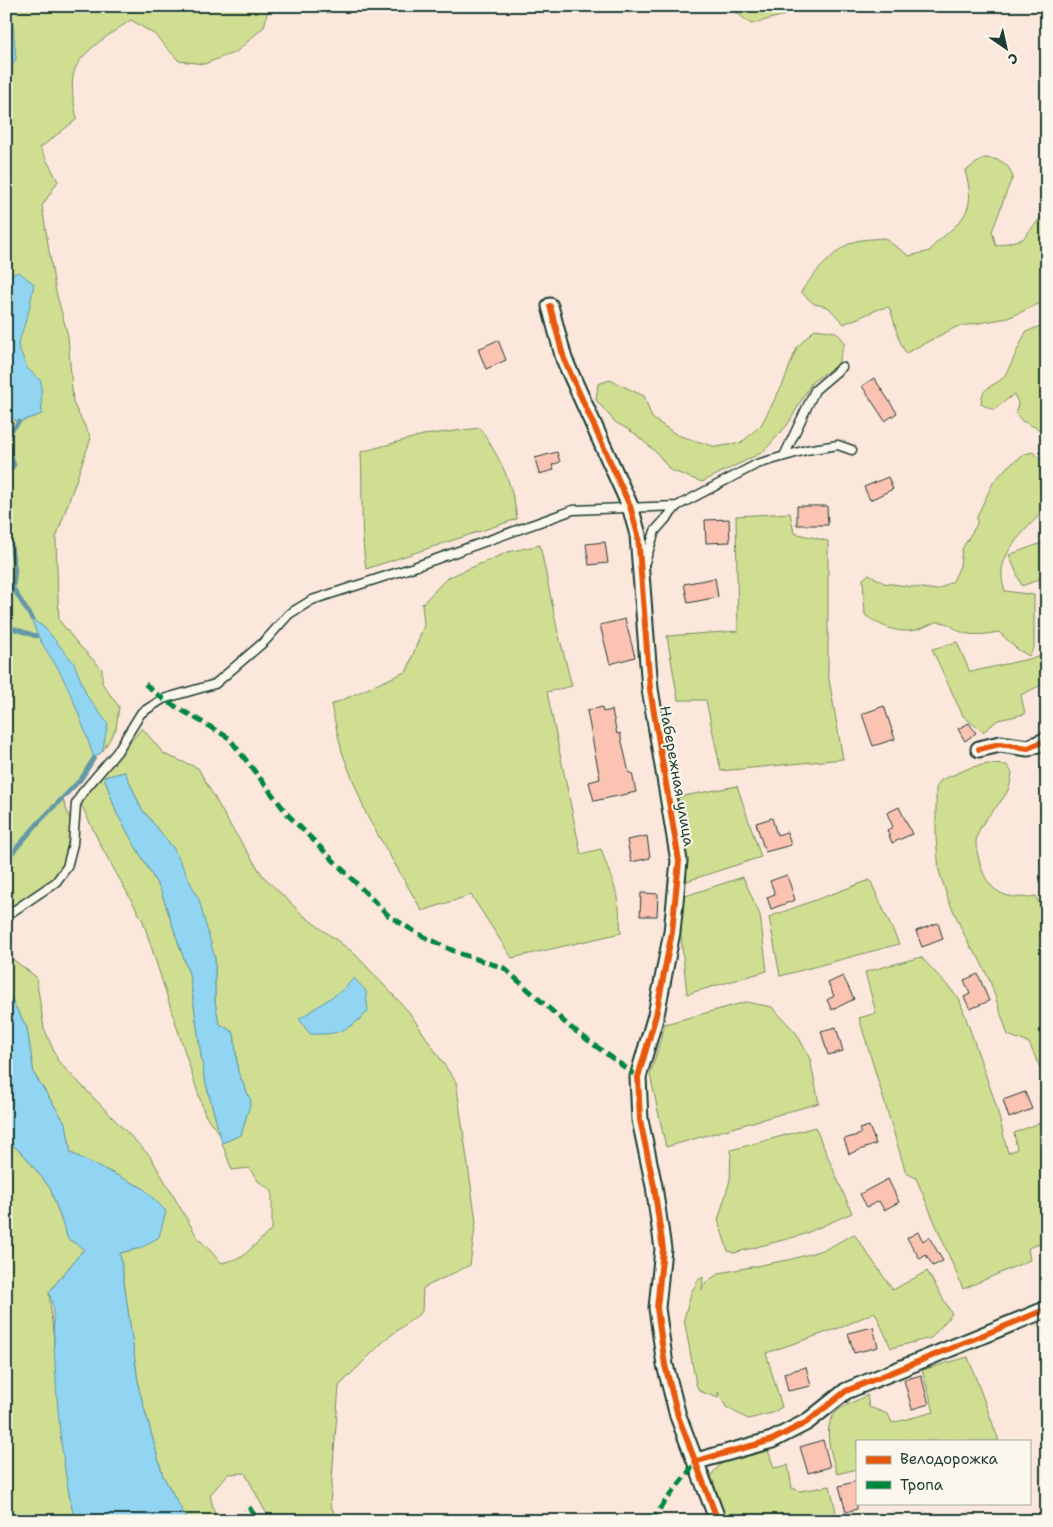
<svg xmlns="http://www.w3.org/2000/svg" width="1053" height="1527" viewBox="0 0 1053 1527" font-family="'Shantell Sans',sans-serif">
<rect width="100%" height="100%" fill="#fbe7db"/>
<filter id="ink" filterUnits="userSpaceOnUse"><feTurbulence type="fractalNoise" baseFrequency=".02" numOctaves="2"/><feDisplacementMap in="SourceGraphic" scale="10" xChannelSelector="R" yChannelSelector="G"/><feConvolveMatrix kernelMatrix="1 2 1 2 8 2 1 2 1" color-interpolation-filters="sRGB"/></filter>
<g filter="url(#ink)">
<path fill="#d0de91" stroke="#788e62" d="M6 6H269L264 27 236 52 204 64 179 61 154 34 131 20C115 31 79 52 74 72 70 87 74 104 77 119L40 148 58 181 42 206 55 288 68 336 73 403 91 438 56 538 58 597 59 620 77 643 102 669V683L119 707 116 729 102 752 94 758 81 779 62 797 74 830 65 870 6 916Z
M728 6H786L785 15 751 24Z
M984 158C1000 159 1008 162 1013 177 1004 195 1000 213 992 231L996 246 1023 239 1047 210V300L1008 318 956 327 906 353C896 339 896 322 889 307L879 309 844 324 828 307 814 304 801 292C811 276 838 246 856 241 865 239 875 239 884 238L909 256 930 251C936 241 944 237 952 229 973 211 972 195 965 171Z
M1045 324H1047V433L1022 421 1016 414 1018 403 1014 394 994 410 981 404C981 384 997 387 1005 375 1013 362 1019 345 1026 332Z
M815 329 836 332 845 342 838 364 812 382 788 424 763 452 702 482 670 470 657 453 634 433 615 422 596 400 598 384 610 380 644 396 652 418 677 435 716 447 741 443 761 425 783 384 797 347Z
M480 428C501 460 512 481 517 519L366 569C360 530 363 491 361 452L423 435Z
M1033 452 1047 465V506C1026 532 991 555 1005 591L1034 595V648L1029 656 1017 649 999 632C988 634 975 636 964 633 956 631 951 623 940 622 935 621 928 626 922 628 901 636 882 627 865 615L863 579 869 574 884 583 937 590 953 581 960 566 962 549 977 524V516L993 483 1007 467 1025 454Z
M790 513 794 533 828 541V674L843 759 721 771 706 700H678L667 636 738 631 736 516Z
M1047 541V576L1022 586 1009 555Z
M540 545 557 628 572 686 547 692 581 854 601 849 618 897 621 933 512 958 471 895 422 911 367 816 342 752 331 705 407 671 424 625 422 604 447 578 508 552Z
M957 642 970 672 1047 655V682L1021 695 1025 714 998 720 983 732 963 716 932 649Z
M142 728 164 754 198 768 230 825 263 876 304 916 354 953 409 1012 456 1082 476 1221 470 1265 423 1288 422 1312 386 1339 339 1386 330 1505 339 1521H275L265 1511 245 1473 228 1474 210 1495 216 1520 188 1521 163 1476 139 1389 120 1253 141 1248 143 1188 71 1153 66 1124 34 1074 27 1028 6 990V954L36 977 44 1028 58 1061 150 1156 198 1238 222 1263 242 1257 272 1229V1191L258 1181 249 1168 232 1170 222 1143 241 1135 251 1101 238 1072 234 1033 219 1023 215 1001V958L174 849 141 808 125 772 104 777 117 814 161 891 190 977 204 1076 220 1135 205 1115 143 921 101 846 80 802Z
M988 764 1007 765 1012 773C1011 779 1010 787 1007 792 999 807 984 817 978 833 974 843 977 850 979 860 987 892 1004 901 1036 896L1044 916 1047 917V1083L1029 1043 1008 1035 991 984 979 958 969 945 948 899 939 871 936 838V788L941 780 972 767Z
M737 786 761 857 687 881 678 797Z
M743 877 760 915 767 971 687 994 681 937 682 897Z
M870 880 899 944 780 976 769 917Z
M921 957 959 998 996 1105 1008 1153 1017 1149 1014 1133 1047 1120V1241L1028 1248 1030 1260 963 1289 916 1178 906 1173 859 1018 876 1013 865 972Z
M746 1002 772 1007 797 1034 810 1059 819 1103 666 1147 650 1075 665 1024Z
M815 1127 852 1213 802 1235 734 1253 728 1251 718 1220 730 1180 731 1150Z
M6 1139 25 1156 50 1188 68 1239 84 1249 49 1292 69 1495 75 1521H6Z
M854 1234 893 1290 927 1271 952 1314 931 1338 891 1348 875 1312 842 1327 766 1353 782 1407 772 1413 748 1419 726 1407 718 1392V1398L699 1391 696 1384 684 1319 691 1293 698 1280 703 1277 702 1290 706 1282 720 1273 792 1259 826 1249Z
M968 1357 999 1441H857V1469L837 1474C832 1456 819 1423 840 1409 848 1404 858 1400 867 1395L869 1407 888 1414 892 1423 934 1412 922 1370Z
M768 1450 774 1468 788 1465 792 1488 800 1491 830 1486 836 1511 830 1521H727L711 1475 723 1461Z"/>
<path fill="#91d5f3" stroke="#6398a7" d="M6 8 12 13 16 59 10 70 6 69Z
M19 272 34 284 29 310 18 345 27 368 41 381 42 414 19 422 6 416V282L9 275Z
M32 619 45 628 74 663 87 696 108 724 102 752 94 758C84 729 75 701 61 674 51 655 37 641 32 619Z
M125 772 141 808 174 849 199 900 215 958V1001L219 1023 234 1033 238 1072 251 1101 241 1135 222 1143 204 1076 190 977 161 891 117 814 104 777Z
M354 978 366 991 368 1012C347 1031 338 1035 310 1034L299 1019 341 991Z
M6 990 27 1028 34 1074 66 1124 71 1153 143 1188 166 1211 159 1237 141 1248 120 1253 139 1389 163 1476 188 1521H75C58 1451 55 1378 53 1307L49 1292 84 1249 68 1239 50 1188 25 1156 6 1139Z"/>
<g fill="none" stroke-linecap="round" stroke-linejoin="round">
<path stroke="#6398a7" stroke-width="4.5" d="M6 436 19 422
M6 440 14 465 6 475
M6 516 15 570 13 588 32 619
M6 626 36 636
M6 860 39 822 81 779 94 758"/>
</g>
<path fill="#fcc3b3" stroke="#1f3d34" d="M498 340 506 360 486 369 478 349Z
M874 378 897 413 885 421 862 386Z
M557 452 560 462 552 465 554 470 539 474 535 458Z
M888 477 893 489 870 500 864 487Z
M797 506H827L828 525H797Z
M729 519 730 542 706 543 705 520Z
M605 542 608 563 589 565 586 544Z
M715 578 718 597 688 603 684 584Z
M625 619 635 657 610 664 600 625Z
M884 706 895 739 873 746 862 714Z
M602 707 603 712 612 710 617 734 620 733 629 773H632L636 792 594 801 589 782 600 779 587 711Z
M969 723 976 733 965 741 958 729Z
M899 807 912 834 892 843 887 830 893 827 887 813Z
M772 818 777 835 787 832 791 845 765 852 756 823Z
M647 836 650 858 631 862 627 840Z
M787 875 795 900 771 909 767 897 775 894 770 881Z
M641 893 658 894 657 916H640Z
M938 923 943 939 922 947 916 931Z
M978 974 989 1001 970 1009 964 997 970 994 964 980Z
M843 976 854 999 832 1010 827 1000 834 996 828 983Z
M836 1027 843 1051 828 1055 821 1031Z
M1025 1092 1032 1109 1009 1118 1003 1100Z
M869 1126 876 1144 849 1154 844 1139 861 1134 859 1129Z
M888 1179 899 1202 884 1210 879 1201 867 1207 860 1194Z
M918 1232 923 1241 929 1237 943 1261 933 1266 926 1255 920 1259 907 1238Z
M873 1327 878 1347 854 1353 848 1333Z
M806 1367 811 1386 788 1391 784 1373Z
M921 1375 929 1404 912 1409 904 1380Z
M823 1440 830 1467 808 1473 800 1447Z
M857 1481V1509L846 1512 839 1486Z"/>
<g fill="none" stroke-linecap="round" stroke-linejoin="round">
<g stroke="#1f3d34" stroke-width="11">
<path id="lane" d="M784 456 815 390 842 367
M645 562 655 531 677 506
M6 916 56 882 67 867 73 844 76 804 82 793 117 752 141 713 163 699 215 684 265 641 289 614 312 600 414 567 573 510 677 506 757 464 806 450 838 445 852 450"/>
</g>
<g stroke="#1f3d34" stroke-width="19">
<path id="street" d="M550 306 564 359 630 506 638 535 650 689 679 861 672 932 656 1015 638 1077 640 1120 654 1186 663 1249 657 1308 665 1365 678 1416 718 1521
M979 749 1000 744 1028 748 1047 740
M697 1461 772 1440 807 1422 846 1391 1047 1309"/>
</g>
<use href="#lane" stroke="#fbf7ec" stroke-width="8"/>
<use href="#street" stroke="#fbf7ec" stroke-width="15"/>
<path stroke="#00873e" stroke-width="5" stroke-dasharray="10 5" stroke-linecap="butt" d="M145 684 163 699 229 738 289 816 389 916 419 934 458 953 504 968 570 1027 638 1077
M249 1507 258 1521
M650 1521 697 1461"/>
<g stroke="#fbf7ec" stroke-width="9">
<path id="cycleway" d="M550 306 564 359 630 506 638 535 650 689 679 861 672 932 656 1015 638 1077 640 1120 654 1186 663 1249 657 1308 665 1365 678 1416 718 1521
M979 749 1000 744 1028 748 1047 740
M697 1461 772 1440 807 1422 846 1391 1047 1309"/>
</g>
<use href="#cycleway" stroke="#e8590c" stroke-width="6"/>
</g>
</g>
<g text-anchor="middle" stroke-width="4" stroke-linejoin="round" paint-order="stroke">
<g font-size="15" fill="#1f3d34" stroke="#fbf7ec">
<text transform="translate(677 776) rotate(80)" y="5">Набережная улица</text>
</g>
</g>
<rect width="1053" height="1527" fill="none" stroke="#fbf7ec" stroke-width="25"/>
<rect x="12" y="12" width="1028" height="1502" fill="none" stroke="#1f3d34" stroke-width="2" filter="url(#ink)"/>
<rect x="856" y="1440" width="175" height="65" fill="#fbf7ec" stroke="#a3ada2"/>
<rect x="866" y="1456" width="25" height="8" fill="#e8590c" stroke="#a3ada2"/>
<text x="900" y="1464" font-size="15" fill="#1f3d34">Велодорожка</text>
<rect x="866" y="1481" width="25" height="8" fill="#00873e" stroke="#a3ada2"/>
<text x="900" y="1490" font-size="15" fill="#1f3d34">Тропа</text>
<g transform="translate(1006 48) rotate(146)" stroke="#fbf7ec" stroke-width="4" paint-order="stroke">
<path d="M0-4L9 19L0 12L-9 19Z" fill="#1f3d34"/>
<text y="-8" font-size="14" font-weight="bold" text-anchor="middle" fill="#1f3d34">С</text>
</g>
</svg>
